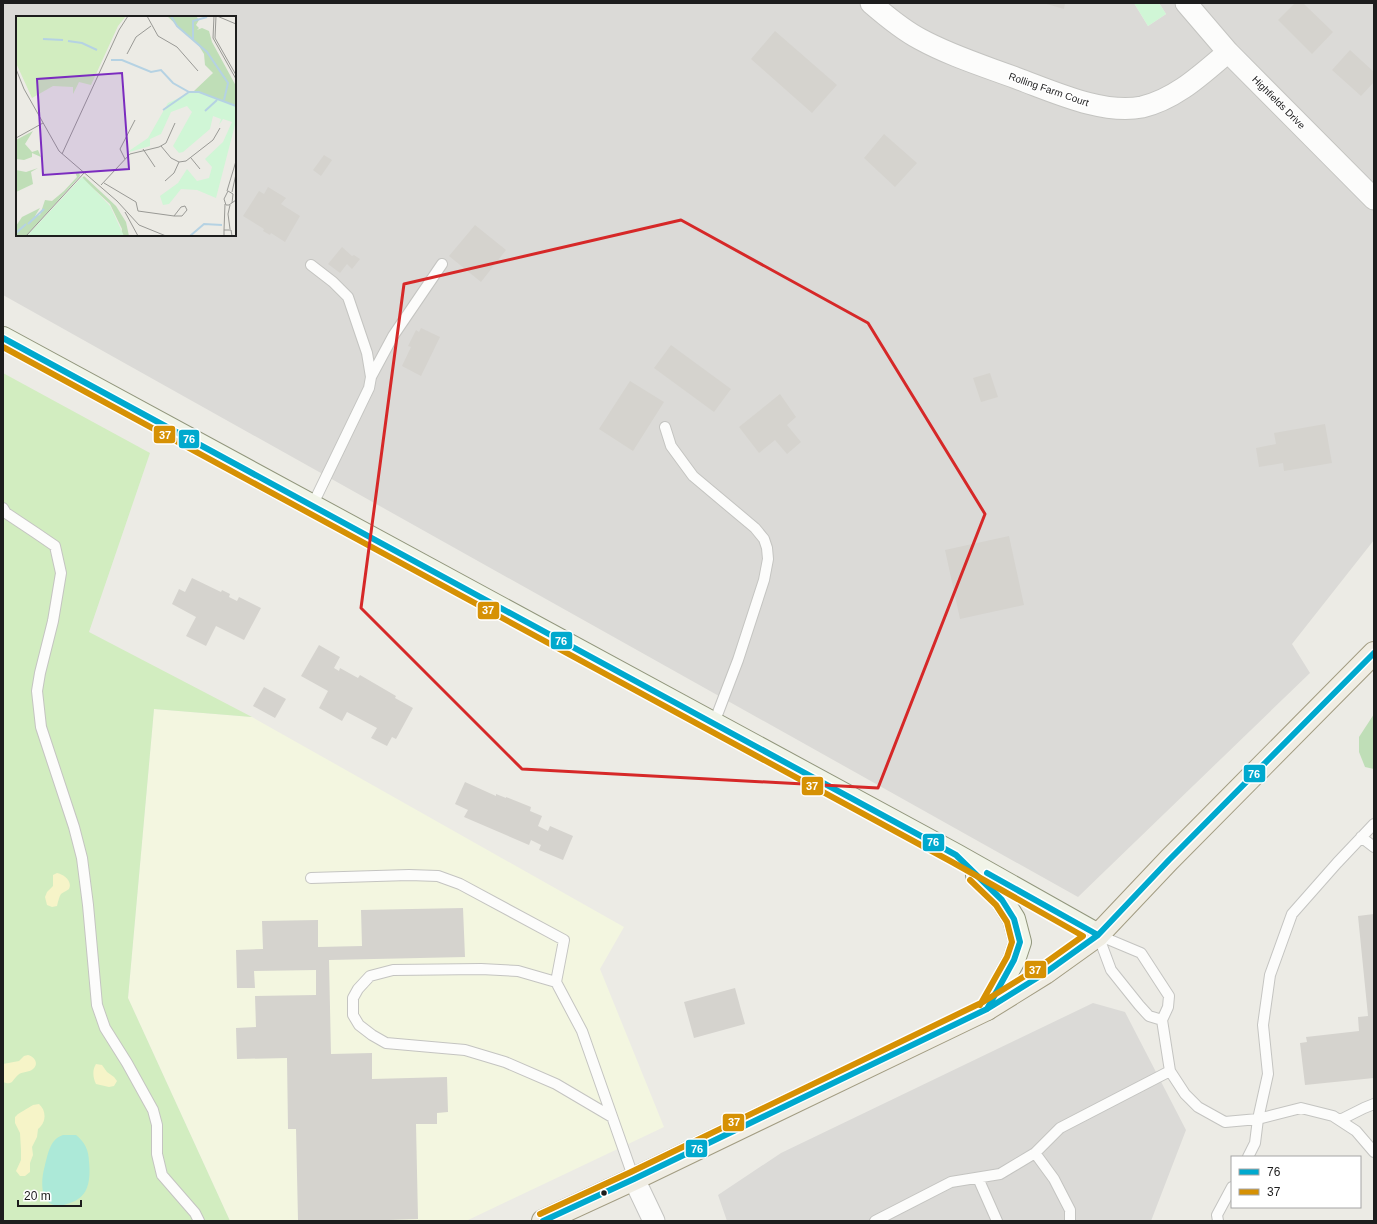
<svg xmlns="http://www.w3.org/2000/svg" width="1377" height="1224" viewBox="0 0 1377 1224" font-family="Helvetica,sans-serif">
<rect width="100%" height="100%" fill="#ecebe5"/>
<path fill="#dbdad7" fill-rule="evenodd" d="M3 3H1134L1148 26 1166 14 1159 3H1374V540L1292 644 1310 673 1078 897 3 295ZM17 17H235V235H17Z
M1093 1003 1125 1012 1186 1130 1151 1221H727L718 1195 781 1153Z"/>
<path fill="#f3f6e0" d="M154 709 252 717 624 927 600 969 664 1127 466 1221H230L128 998Z"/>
<path fill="#d2edc0" d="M3 373 150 453 89 632 252 717 154 709 128 998 230 1221H3Z"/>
<path fill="#bfdeb7" d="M1374 714V769L1365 767 1359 752V737Z"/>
<path fill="#f6f4c8" d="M57 873C63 874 73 881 69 889 67 891 63 892 61 894 59 897 58 902 57 906L52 907 47 905 45 897 47 892 53 886V875Z
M28 1055C35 1057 39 1064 33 1069 29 1073 22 1071 18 1075 12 1080 13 1086 3 1082V1064L19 1061 24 1056Z
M96 1064 102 1065 107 1072 114 1077 117 1081 114 1086 109 1087 96 1084C93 1078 92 1070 96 1064Z
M39 1104C47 1111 46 1123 38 1129L37 1137 32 1147 33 1155 30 1163V1172L25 1176H20L16 1171 21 1160V1150L20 1133 15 1123V1117L18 1114 33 1105Z"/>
<path fill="#d0f6d6" d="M1134 3H1159L1166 14 1148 26Z"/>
<path fill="#ace9d8" d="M63 1135H76C85 1142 89 1151 89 1162 90 1170 90 1182 86 1190 83 1196 77 1201 70 1203 41 1214 39 1186 45 1165 48 1154 50 1139 63 1135Z"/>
<path fill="#d5d3ce" d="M1043 3H1065L1064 9Z
M1295 3H1303L1333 32 1312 54 1278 20Z
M775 31 837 85 812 113 751 59Z
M1350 50 1374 72V82L1361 96 1332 70Z
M884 134 917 163 895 187 864 158Z
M324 155 332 160 321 176 313 170Z
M268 187 286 198 281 204 300 216 285 242 271 233 270 235 263 231 264 229 243 216 259 191 264 194Z
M475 225 506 250 481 282 449 256Z
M342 247 352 256 354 255 360 259 352 269 347 264 340 273 328 264Z
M421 328 440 337 421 376 402 366 411 347 408 346 416 330 419 332Z
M671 345 731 389 714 412 654 368Z
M990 373 998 397 981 402 973 378Z
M630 381 664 402 633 451 599 429Z
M780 394 796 417 787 425 801 442 787 454 775 440 759 453 739 427Z
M1325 424 1332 463 1284 471 1283 463 1259 467 1256 448 1276 444 1274 433Z
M1009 536 1024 605 960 619 945 550Z
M192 578 221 592 222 590 230 594 229 597 237 601 239 597 261 608 244 640 216 626 206 646 186 636 196 617 172 604 179 589 185 592Z
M319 645 340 657 334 668 339 671 340 668 358 678 360 675 396 696 395 698 413 708 396 739 392 737 387 746 371 738 377 728 347 712 342 721 319 708 328 691 301 676Z
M264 687 286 699 275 718 253 706Z
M465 782 496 796V794L506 798V797L531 807 530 811 542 816 538 826 548 831 550 826 573 836 563 860 539 850 541 845 531 840 529 845 464 817 468 810 455 804Z
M463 908 465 957 329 960 331 1054 372 1053V1079L447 1077 448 1112 437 1113V1124H416L418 1219 389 1220V1221L298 1220 296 1129H288L287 1058 237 1059 236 1028 256 1027 255 996 316 995V970L254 971 255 988H237L236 950 263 949 262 921 318 920V947L362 946 361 910Z
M1374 914V1078L1305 1085 1300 1043 1307 1042 1306 1037 1359 1031 1358 1017 1368 1016 1358 916Z
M735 988 745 1024 694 1038 684 1002Z"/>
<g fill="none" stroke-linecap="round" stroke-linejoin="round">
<g stroke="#c4c4c1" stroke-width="12">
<path id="service" d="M311 265 333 282 348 297 367 353 371 377 369 388 312 506
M371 377 393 336 442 264
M665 427 671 446 693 476 755 528 764 539 767 548 768 559 764 580 738 660 714 723
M3 508 6 513 36 533 55 546 61 573 53 621 40 673 37 691 41 727 74 827 82 858 88 905 97 1005 105 1028 127 1063 153 1110 157 1125V1154L162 1175 195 1213 199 1221
M1361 837 1374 847
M311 878 409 875 438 876 460 884 564 940 556 982 582 1031 634 1179
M1098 935 1141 953 1169 996 1168 1007 1162 1020 1170 1071 1185 1094 1198 1107 1225 1122 1258 1119 1301 1108 1333 1116 1356 1131 1374 1152
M1098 935 1111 970 1139 1005 1149 1016 1162 1020
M556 982 518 971 481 969 393 970 370 976 358 989 353 998V1015L359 1025 372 1035 386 1043 465 1050 505 1062 556 1084 612 1117
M1340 1120 1364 1108 1374 1104
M1035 1153 1054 1179 1070 1210V1221
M1248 1157 1255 1143 1258 1119 1268 1074 1263 1025 1270 975 1292 914 1337 863 1374 824
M978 1178 997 1221
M875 1221 951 1182 1000 1174 1035 1153 1060 1128 1170 1071
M1218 1221 1217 1215 1232 1187"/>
</g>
<g stroke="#c4c4c1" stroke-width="23">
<path id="minor" d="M871 3C886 16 903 30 920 39 951 56 984 66 1016 78 1052 91 1103 115 1142 107 1176 99 1202 74 1228 52
M1186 3 1228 52 1374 199
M634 1179 654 1221"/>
</g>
<g stroke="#91967c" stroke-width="24">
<path id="secondary" d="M3 338 956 855 1098 935
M977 875 1002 900 1014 919 1020 942 1014 960 987 1009"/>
</g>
<g stroke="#a29c82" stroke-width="24">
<path id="primary" d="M543 1221 634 1179 987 1009 1045 973 1098 935 1169 860 1374 653"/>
</g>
<use href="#service" stroke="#fcfcfb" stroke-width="10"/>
<use href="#minor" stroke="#fcfcfb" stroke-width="21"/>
<use href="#secondary" stroke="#f1f4e8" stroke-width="22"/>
<use href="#primary" stroke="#f0ede3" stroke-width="22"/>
<g stroke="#fff" stroke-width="9">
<path id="bus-1" d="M3 338 956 855 1002 900 1014 919 1020 942 1014 960 987 1009
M987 873 1098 935
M543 1221 634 1179 987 1009 1045 973 1098 935 1169 860 1374 653"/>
</g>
<g stroke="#fff" stroke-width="9">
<path id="bus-2" d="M3 347 952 862 1083 936 1041 966 983 1002 631 1172 540 1214
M970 880 996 905 1007 922 1012 942 1007 957 980 1005"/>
</g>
<use href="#bus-1" stroke="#00a9ce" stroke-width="6"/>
<use href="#bus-2" stroke="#d69104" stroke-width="6"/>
</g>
<path fill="none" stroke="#d62828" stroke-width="3" stroke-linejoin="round" d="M681 220 868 323 985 514 878 788 522 769 361 608 404 284Z"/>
<circle fill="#1d1d1d" stroke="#fff" stroke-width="1.5" cx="604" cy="1193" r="3.5"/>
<g text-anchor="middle" stroke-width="3" stroke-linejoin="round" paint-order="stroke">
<g font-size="10" fill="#1d1d1d" stroke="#fff">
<text transform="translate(1049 89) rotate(19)" y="4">Rolling Farm Court</text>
<text transform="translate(1279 102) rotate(45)" y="4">Highfields Drive</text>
</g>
</g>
<g transform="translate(16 16)">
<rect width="220" height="220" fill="#ecebe5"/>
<path d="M0 0H110L102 10 75 69 63 66 57 78V71L37 70 16 82 0 47Z" fill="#d2edc0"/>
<path d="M151 0H180L183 4 180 9 183 12 181 14 186 12 193 15 196 26 220 70V90L178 75 197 57 189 49 188 38 183 30ZM17 115 9 128 16 136 22 134 25 141 16 137V141L8 144 0 143V124ZM22 152 15 156 17 168 0 176V154L10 156ZM59 156H63L64 160 10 220H0V210L6 201 24 192 19 200 24 199 29 184 36 185 48 175 61 161ZM68 160 100 190 110 206 113 220H105L106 213 94 188 67 163 56 172Z" fill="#bfdeb7"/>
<path d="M178 75 220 90V105L200 182 181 174 165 173 153 188 147 189 144 180 162 167 171 153 181 165 193 162 196 151 189 143 207 126 216 106 207 103 203 109 205 103 197 100 194 113 167 136 163 137 157 130 176 96 171 90 155 96 145 118 134 123V130L110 137 132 122 152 87ZM66 161 94 190 108 220H11Z" fill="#d0f6d6"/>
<path fill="none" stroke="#b5d2e3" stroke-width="2" d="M155 0 161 10 191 36 212 67 208 84M27 23 47 24M177 23V5L191 1M52 25 66 27 81 34M95 44H106L135 56 145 54 157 67 173 76H183L220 90M147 94 173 76M189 95 201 84M12 208 28 193M0 217 10 208M174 220 188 208 206 209"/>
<path fill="none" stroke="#999995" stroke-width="1" d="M131 0 142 20 161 31 182 55M198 0 197 22 220 63M200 0 199 22 220 59M201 0 220 8M111 38 120 21 135 10M0 53 8 73 43 135 101 185M0 122 27 107M145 130 155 142 163 146 170 145 197 124 204 112M127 133 139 151M46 138 103 14 112 0M175 142 184 153M109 143 104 133 119 104M149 165 158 157 163 146M88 167 120 186 122 195 158 200M85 169 114 138 143 131 150 127 159 107M211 175 220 145M216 176 220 158M101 185 123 209 150 220M216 187 217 178 212 175 208 183 210 189H213L220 184M214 189 212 198 214 213M169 190 171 194 166 200H158L165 191ZM109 196 122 220M208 214 209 188M10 220 68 157M208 220V214H215L216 220"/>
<path fill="#7b2cbf" fill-opacity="0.15" stroke="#7b2cbf" stroke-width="2" d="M106 57 113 153 27 159 21 63Z"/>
<rect width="220" height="220" fill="none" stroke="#1d1d1d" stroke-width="2"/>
</g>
<g stroke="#fff" stroke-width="1.5">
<rect x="153" y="425" width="23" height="19" rx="4" fill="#d69104"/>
<rect x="178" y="429" width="22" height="20" rx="4" fill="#00a9ce"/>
<rect x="477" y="601" width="23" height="19" rx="4" fill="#d69104"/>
<rect x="550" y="631" width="23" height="19" rx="4" fill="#00a9ce"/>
<rect x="1243" y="764" width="23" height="19" rx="4" fill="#00a9ce"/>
<rect x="801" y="776" width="23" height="20" rx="4" fill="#d69104"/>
<rect x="922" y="833" width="23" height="19" rx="4" fill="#00a9ce"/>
<rect x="1024" y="960" width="23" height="19" rx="4" fill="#d69104"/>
<rect x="722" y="1113" width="23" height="19" rx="4" fill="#d69104"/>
<rect x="685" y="1139" width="23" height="19" rx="4" fill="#00a9ce"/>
</g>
<g font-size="11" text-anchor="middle" font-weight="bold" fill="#fff">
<text x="165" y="439">37</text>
<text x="189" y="443">76</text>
<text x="488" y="614">37</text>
<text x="561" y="645">76</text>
<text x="1254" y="778">76</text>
<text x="812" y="790">37</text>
<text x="933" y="846">76</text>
<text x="1035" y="974">37</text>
<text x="734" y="1126">37</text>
<text x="697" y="1153">76</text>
</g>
<rect width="1377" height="1224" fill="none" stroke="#1d1d1d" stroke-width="8"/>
<rect x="1231" y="1156" width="130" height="52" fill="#ffffff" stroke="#a5a5a5"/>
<rect x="1239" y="1169" width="20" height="6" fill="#00a9ce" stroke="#a5a5a5"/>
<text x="1267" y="1176" font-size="12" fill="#1d1d1d">76</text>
<rect x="1239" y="1189" width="20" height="6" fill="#d69104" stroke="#a5a5a5"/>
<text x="1267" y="1196" font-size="12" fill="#1d1d1d">37</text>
<path d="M18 1200v6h63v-6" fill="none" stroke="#1d1d1d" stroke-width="2"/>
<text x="24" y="1200" font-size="12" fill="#1d1d1d" stroke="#ffffff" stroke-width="3" paint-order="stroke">20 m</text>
</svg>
